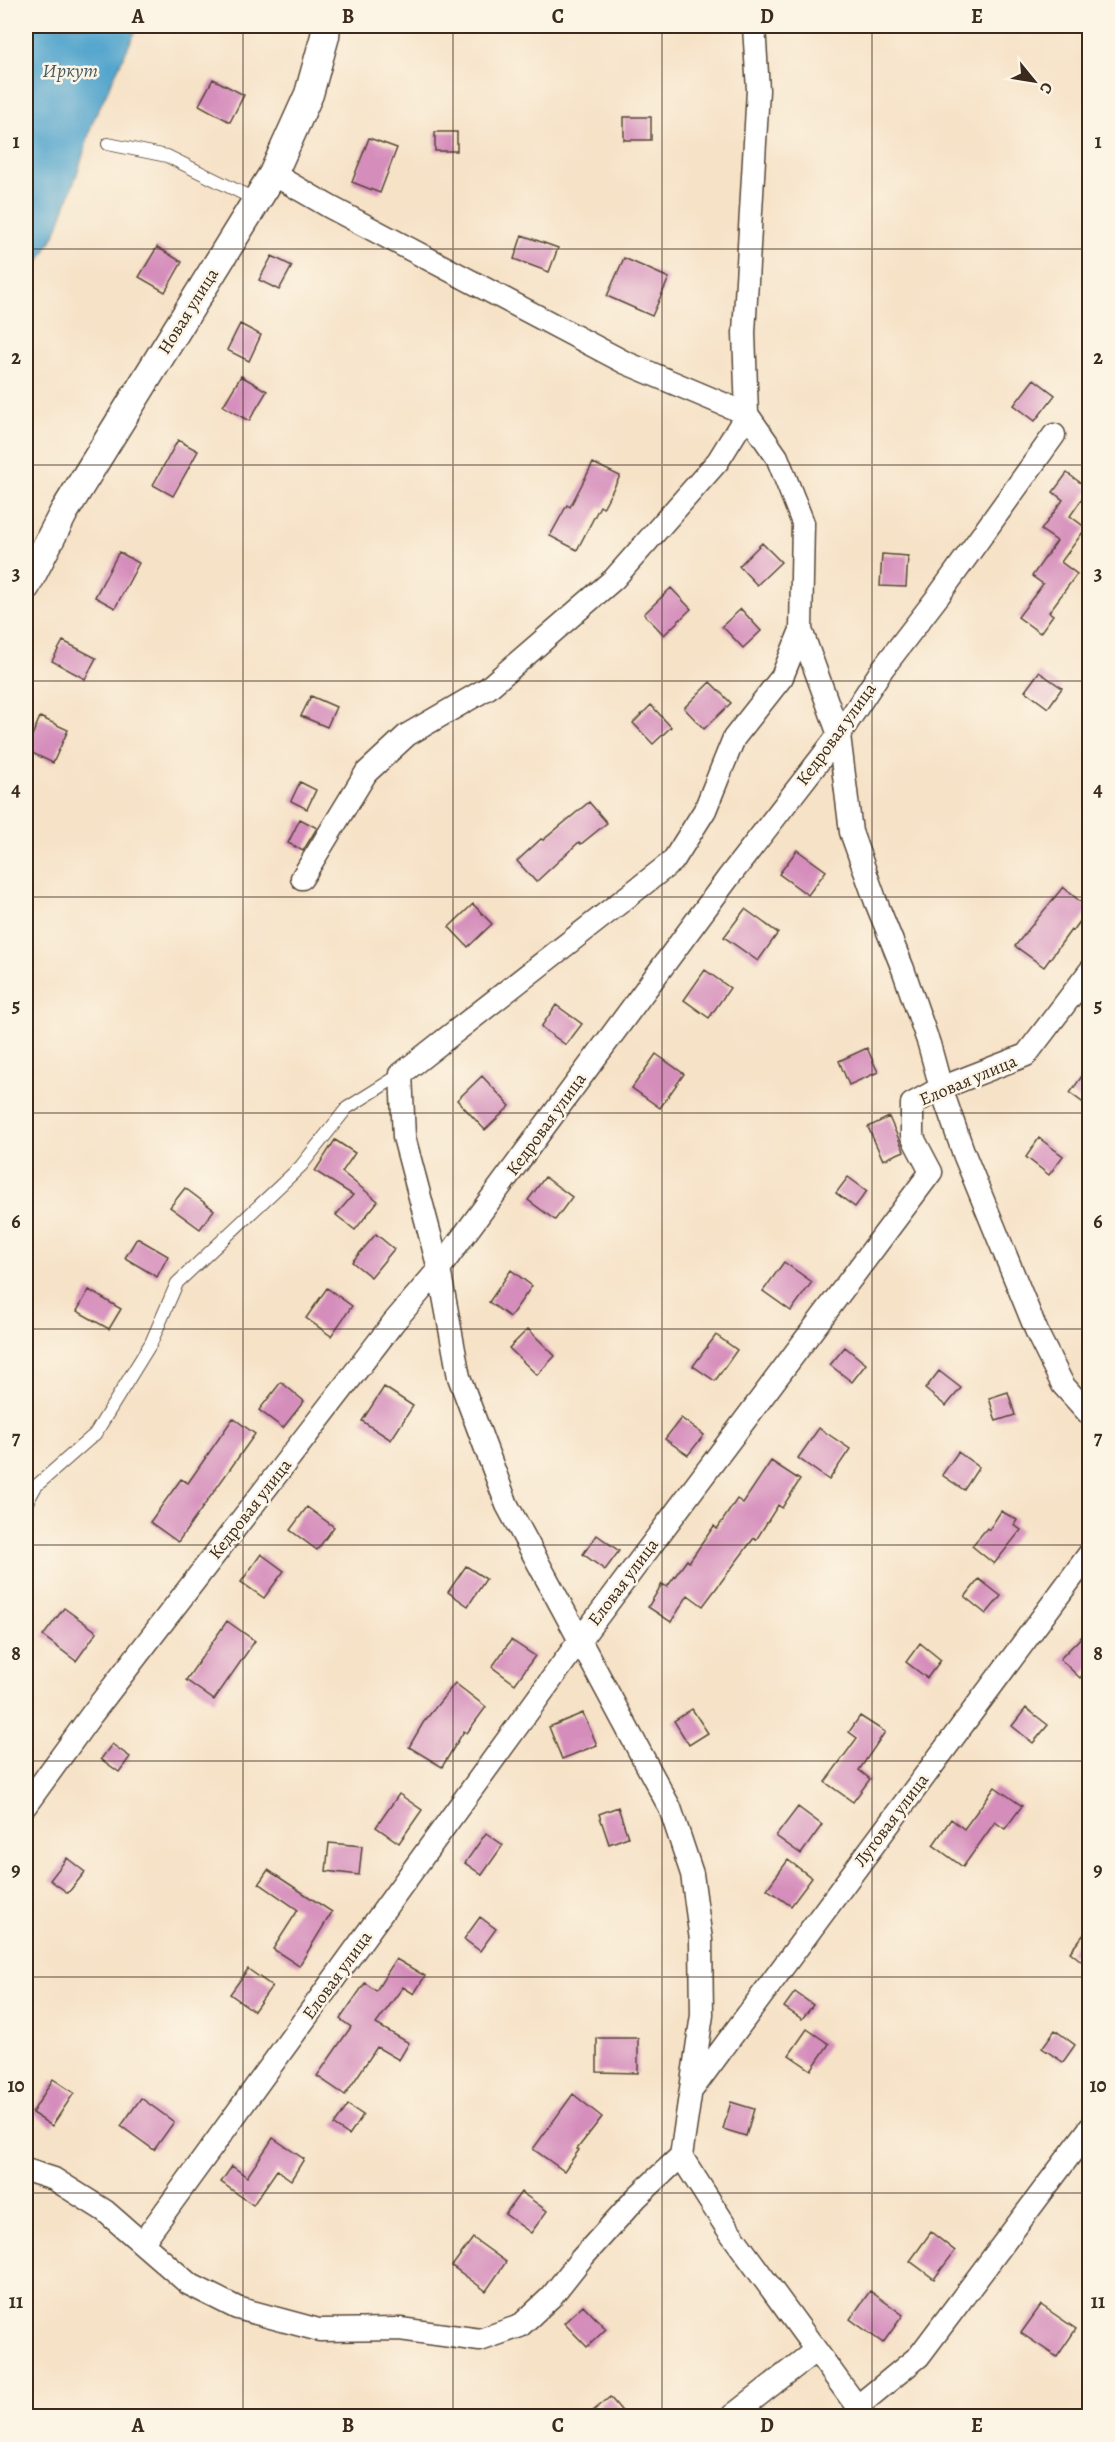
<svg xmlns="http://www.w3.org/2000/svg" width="1115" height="2442" viewBox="0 0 1115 2442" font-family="Alegreya,serif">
<rect width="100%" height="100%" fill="#fcf5e5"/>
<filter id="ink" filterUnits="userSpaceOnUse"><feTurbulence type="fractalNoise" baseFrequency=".0167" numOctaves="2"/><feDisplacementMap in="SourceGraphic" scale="12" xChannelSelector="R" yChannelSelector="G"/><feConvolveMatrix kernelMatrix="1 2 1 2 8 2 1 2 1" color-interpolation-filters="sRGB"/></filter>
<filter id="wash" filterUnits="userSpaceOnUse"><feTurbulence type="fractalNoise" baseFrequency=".008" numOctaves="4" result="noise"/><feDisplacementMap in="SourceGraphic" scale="24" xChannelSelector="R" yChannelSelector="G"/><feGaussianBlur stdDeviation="1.35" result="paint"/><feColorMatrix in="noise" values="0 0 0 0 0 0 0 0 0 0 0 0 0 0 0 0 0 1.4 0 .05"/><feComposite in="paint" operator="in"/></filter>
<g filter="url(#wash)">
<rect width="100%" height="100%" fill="#f6e2c7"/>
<path fill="#52a5cd" stroke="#466876" stroke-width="1.5" d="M26 26H138L92 123 79 168 56 232 26 284Z"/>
<g id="blocks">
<path fill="#d58dbc" d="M213 79 244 95 230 122 199 105Z
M624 117H651V140H624Z
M435 132H457V151H435Z
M369 138 397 148 380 193 352 182Z
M522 235 558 248 549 272 514 259Z
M157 247 182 262 165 292 139 277Z
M272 256 292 266 279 290 259 280Z
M624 258 669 278 652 316 607 296Z
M240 324 261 335 249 361 227 350Z
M241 376 267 391 249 421 223 406Z
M1034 379 1055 395 1035 421 1014 405Z
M178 440 198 451 173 496 153 485Z
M593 463 620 476 603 508 600 506 577 550 550 536 567 505 570 507Z
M1067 473 1089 489 1070 516 1086 528 1061 562 1077 574 1049 612 1053 615 1040 633 1018 617 1043 584 1032 576 1057 541 1041 530 1063 500 1053 492Z
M762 543 781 562 757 585 739 566Z
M119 552 139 563 115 608 95 597Z
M882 554 908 556 906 587 880 586Z
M671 588 691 609 664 635 644 614Z
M741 609 761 631 743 648 722 626Z
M63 641 96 658 85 679 52 661Z
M1039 672 1062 688 1048 708 1025 691Z
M710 682 731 703 704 729 684 708Z
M311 696 336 707 327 727 301 716Z
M651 705 671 727 653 744 633 723Z
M40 717 68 730 53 763 26 750Z
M300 782 316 790 307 809 291 801Z
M589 802 607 823 581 844 579 842 536 882 517 861 541 839 543 840Z
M300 819 317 828 303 851 288 843Z
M797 850 826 871 808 895 779 874Z
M1063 887 1089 909 1073 931 1071 930 1044 967 1015 946Z
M473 904 492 924 468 947 449 927Z
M745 909 778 933 758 961 724 937Z
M705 970 730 988 709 1018 684 1000Z
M556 1005 582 1024 566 1045 541 1027Z
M867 1048 878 1072 849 1085 839 1061Z
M656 1054 684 1074 660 1108 632 1088Z
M1089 1066V1107L1070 1093Z
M482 1076 510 1106 485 1130 457 1100Z
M889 1117 904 1151 883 1160 868 1127Z
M1039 1138 1063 1156 1049 1175 1026 1157Z
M335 1140 355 1153 342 1172 378 1201 355 1230 336 1215 353 1195 315 1171Z
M545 1177 572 1197 555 1220 528 1200Z
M848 1177 867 1191 855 1207 836 1193Z
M185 1188 214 1210 200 1229 170 1207Z
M376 1234 394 1249 371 1277 352 1262Z
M137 1238 168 1256 157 1277 125 1258Z
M784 1262 812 1282 791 1311 763 1291Z
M511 1270 532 1286 510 1317 489 1302Z
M327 1288 352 1306 331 1336 306 1318Z
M89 1290 121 1309 109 1329 77 1311Z
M528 1329 555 1356 537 1375 509 1348Z
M716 1335 737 1350 715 1381 693 1366Z
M845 1347 866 1364 852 1382 830 1365Z
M939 1371 961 1388 946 1406 925 1389Z
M281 1382 304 1401 283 1428 259 1410Z
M384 1387 413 1406 391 1440 362 1421Z
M1008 1392 1015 1415 996 1421 989 1398Z
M233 1418 255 1434 178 1542 150 1522 181 1479 188 1483Z
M681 1418 704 1435 688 1455 665 1439Z
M819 1428 850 1449 829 1480 798 1458Z
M958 1452 979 1467 964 1490 942 1475Z
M771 1461 800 1480 782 1508 778 1505 756 1540 754 1538 703 1606 688 1595 671 1622 648 1607 662 1584 667 1587 687 1560 689 1562 714 1526 717 1529 737 1499 743 1503Z
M307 1507 334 1527 317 1550 290 1530Z
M1001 1511 1017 1520 1014 1525 1021 1530 994 1564 972 1546 987 1528 989 1530Z
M597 1535 619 1551 605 1570 583 1554Z
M261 1554 284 1571 264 1598 241 1582Z
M466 1566 486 1579 468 1606 448 1592Z
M979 1579 1001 1596 986 1614 965 1597Z
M64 1608 97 1632 76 1661 43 1636Z
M227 1621 255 1641 214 1700 186 1680Z
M1089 1629V1668L1080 1678 1060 1659Z
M511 1640 535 1656 515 1684 492 1667Z
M920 1643 941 1660 927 1678 906 1662Z
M455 1683 486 1707 467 1733 464 1731 442 1767 409 1747 423 1723Z
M1026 1708 1048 1725 1033 1743 1012 1726Z
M692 1709 708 1733 689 1745 674 1721Z
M583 1713 597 1745 562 1759 549 1727Z
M860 1716 885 1732 859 1770 870 1779 853 1802 825 1782 857 1738 849 1732Z
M112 1744 130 1757 119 1772 101 1759Z
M995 1787 1022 1806 1005 1829 995 1822 963 1867 933 1845 951 1819 964 1829Z
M399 1794 422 1810 399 1843 376 1827Z
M618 1807 628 1837 609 1844 599 1814Z
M798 1807 822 1825 801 1854 776 1836Z
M486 1833 503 1845 482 1875 465 1863Z
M329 1843 362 1846 359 1875 326 1871Z
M67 1858 85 1872 68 1893 50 1880Z
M788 1860 812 1878 791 1906 767 1889Z
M268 1870 332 1912 299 1966 273 1949 298 1910 259 1883Z
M480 1917 496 1929 480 1951 464 1939Z
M1089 1928V1967L1070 1952Z
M396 1959 425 1976 414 1994 403 1987 376 2024 409 2043 399 2060 377 2047 345 2095 317 2076 351 2027 340 2019 365 1983 376 1991Z
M248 1969 272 1986 254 2011 230 1994Z
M795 1992 813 2005 802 2019 784 2007Z
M807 2029 829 2044 811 2070 789 2055Z
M1055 2030 1075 2045 1063 2062 1042 2048Z
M597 2038H638V2073L597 2072Z
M53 2079 74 2093 52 2126 32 2113Z
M573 2094 602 2117 577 2149 579 2150 564 2171 533 2149Z
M141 2098 174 2122 154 2150 121 2126Z
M731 2102 754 2109 746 2136 723 2129Z
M348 2105 363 2115 349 2135 334 2125Z
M273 2138 304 2159 291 2180 277 2170 253 2205 221 2182 232 2166 247 2177Z
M521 2192 547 2211 531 2233 505 2214Z
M931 2232 955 2251 934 2279 910 2261Z
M473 2238 506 2262 486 2291 452 2266Z
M870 2291 903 2315 883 2343 850 2319Z
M583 2305 606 2329 587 2347 564 2323Z
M1041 2305 1076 2329 1057 2357 1021 2333Z
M610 2397 626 2416H587Z"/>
</g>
</g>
<g filter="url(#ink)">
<use href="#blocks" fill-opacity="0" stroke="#574637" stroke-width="1.5"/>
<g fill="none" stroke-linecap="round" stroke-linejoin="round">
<g stroke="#574637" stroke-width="14">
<path id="service" d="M108 144 167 156 256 200
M26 1504 36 1486 95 1434 151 1343 177 1283 301 1166 347 1108 401 1074"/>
</g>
<g stroke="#574637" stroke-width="25">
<path id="minor" d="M273 174 330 207 624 362 747 414 718 461 614 579 488 688 407 735 366 773 302 878
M801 630 839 735 851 832 876 902 903 969 929 1044 941 1088 964 1154 1039 1337 1063 1385 1090 1415
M26 1805 92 1714 393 1323 439 1269 728 878 839 735 883 668 939 595 1054 435
M694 2087 1090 1553
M681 2156 727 2228 864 2416
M26 2170 54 2179 105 2211 189 2284 237 2308 319 2330 400 2329 480 2340 520 2326 551 2297 581 2259 637 2197 681 2156 702 2015 701 1940 692 1874 670 1808 507 1505 459 1377 439 1269 404 1137 401 1074 673 861 705 810 734 738 782 677 801 630 803 523 777 457 747 414 744 333 758 90 754 26
M143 2242 580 1640 931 1172 912 1136V1104L941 1088 1026 1055 1090 971
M857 2407 919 2356 1090 2128
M732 2416 816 2350"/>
</g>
<g stroke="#574637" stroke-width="31">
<path id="tertiary" d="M26 586 64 512 273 174 309 94 325 36 326 26"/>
</g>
<use href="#service" stroke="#fff" stroke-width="12"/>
<use href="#minor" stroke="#fff" stroke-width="22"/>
<use href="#tertiary" stroke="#fff" stroke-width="28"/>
</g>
</g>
<path fill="none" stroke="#3b2a1e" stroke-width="1.5" stroke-opacity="0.55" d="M243 26V2416M453 26V2416M662 26V2416M872 26V2416M26 249H1090M26 465H1090M26 681H1090M26 897H1090M26 1113H1090M26 1329H1090M26 1545H1090M26 1761H1090M26 1977H1090M26 2193H1090"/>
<g text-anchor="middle" stroke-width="5" stroke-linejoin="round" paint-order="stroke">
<g font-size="18" fill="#3b2a1e" stroke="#fcf5e5">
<text transform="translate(188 311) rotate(-58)" y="6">Новая улица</text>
<text transform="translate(836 734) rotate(-54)" y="6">Кедровая улица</text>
<text transform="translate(968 1080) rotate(-23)" y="6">Еловая улица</text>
<text transform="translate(546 1124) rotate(-54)" y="6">Кедровая улица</text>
<text transform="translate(250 1509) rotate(-52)" y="6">Кедровая улица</text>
<text transform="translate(623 1582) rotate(-53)" y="6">Еловая улица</text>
<text transform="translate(891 1820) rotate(-53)" y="6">Луговая улица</text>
<text transform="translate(337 1975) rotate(-54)" y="6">Еловая улица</text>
</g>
<g font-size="20" font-style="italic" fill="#445b64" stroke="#fcf5e5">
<text x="70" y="77">Иркут</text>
</g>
</g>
<rect width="1115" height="2442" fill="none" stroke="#fcf5e5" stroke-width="66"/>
<g transform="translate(1034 81) rotate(120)" stroke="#fcf5e5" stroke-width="4.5" paint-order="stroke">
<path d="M0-4.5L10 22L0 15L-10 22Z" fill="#3b2a1e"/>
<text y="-9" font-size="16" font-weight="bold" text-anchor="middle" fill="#3b2a1e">С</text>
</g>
<rect x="33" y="33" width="1049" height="2376" fill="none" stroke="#3b2a1e" stroke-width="2"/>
<g font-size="20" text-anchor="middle" font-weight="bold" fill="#3b2a1e">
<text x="138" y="23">A</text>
<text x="348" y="23">B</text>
<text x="558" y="23">C</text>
<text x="767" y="23">D</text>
<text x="977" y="23">E</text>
<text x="16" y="148">1</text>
<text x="1098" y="148">1</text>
<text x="16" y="364">2</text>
<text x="1098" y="364">2</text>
<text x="16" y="580">3</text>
<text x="1098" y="580">3</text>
<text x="16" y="796">4</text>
<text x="1098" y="796">4</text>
<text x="16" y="1012">5</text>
<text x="1098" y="1012">5</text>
<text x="16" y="1228">6</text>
<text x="1098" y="1228">6</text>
<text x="16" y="1444">7</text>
<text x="1098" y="1444">7</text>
<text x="16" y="1660">8</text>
<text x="1098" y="1660">8</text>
<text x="16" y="1876">9</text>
<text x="1098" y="1876">9</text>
<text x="16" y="2092">10</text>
<text x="1098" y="2092">10</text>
<text x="16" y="2308">11</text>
<text x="1098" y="2308">11</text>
<text x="138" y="2432">A</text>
<text x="348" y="2432">B</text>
<text x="558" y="2432">C</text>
<text x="767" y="2432">D</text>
<text x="977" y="2432">E</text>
</g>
</svg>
